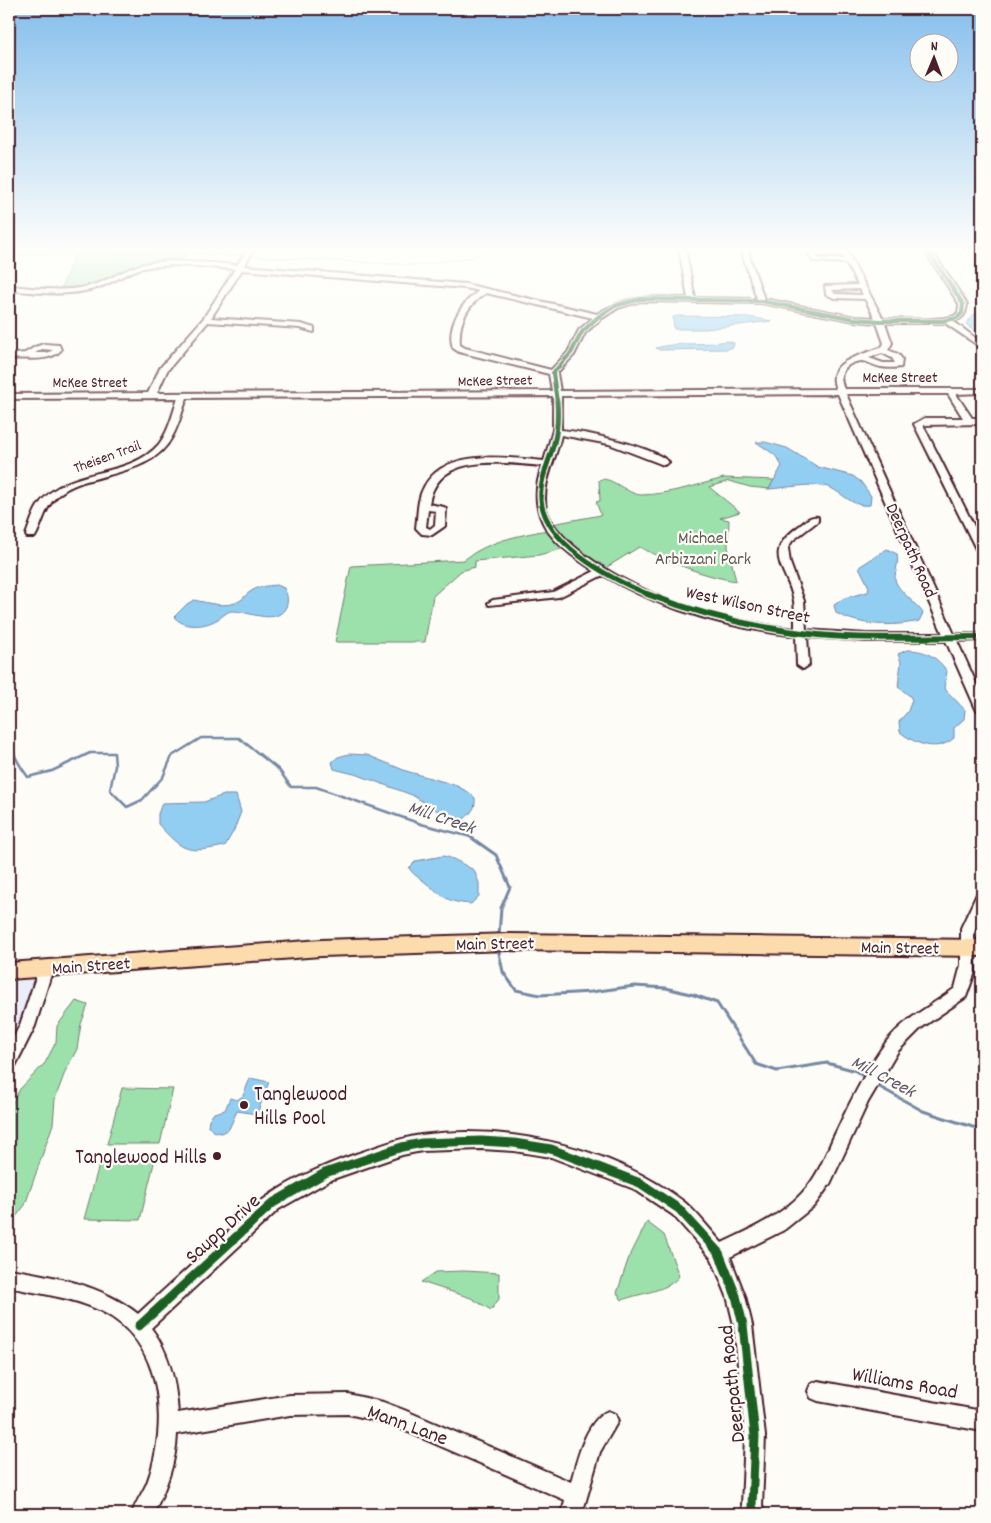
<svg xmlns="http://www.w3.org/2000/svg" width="991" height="1523" viewBox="0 0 991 1523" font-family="Dekko,sans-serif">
<rect width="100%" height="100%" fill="#fdfcf7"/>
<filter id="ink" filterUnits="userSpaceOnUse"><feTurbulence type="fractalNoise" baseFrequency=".02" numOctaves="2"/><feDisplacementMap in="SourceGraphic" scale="10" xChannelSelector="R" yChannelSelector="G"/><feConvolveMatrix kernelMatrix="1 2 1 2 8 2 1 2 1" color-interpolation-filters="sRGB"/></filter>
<g filter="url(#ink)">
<path fill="#ebedf8" d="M39 973 24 1025 9 1054V975Z"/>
<path fill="#9ce0ac" stroke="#73806c" d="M9 248H191L181 262 146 264 123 271 97 284 60 291 72 261 77 252 9 253Z
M724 478 774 480 769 489 750 487 729 481 709 487 740 512 720 518 729 520 728 547 736 581C702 576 670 562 639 547L604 569 564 538 552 524 601 515 596 502 600 501 599 480C611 475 627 495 642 495 669 494 697 485 724 478Z
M547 530 565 548 539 555 475 561V567L461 571 433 596 425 642H335L351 566 464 560C488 541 517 536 547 530Z
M76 1001 88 1005 81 1024 77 1049 65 1072 55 1099 53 1124 25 1205 9 1226V1109L20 1089 45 1063 56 1042 57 1026Z
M122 1088 173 1089 160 1144H107Z
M101 1158 155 1159 140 1220 84 1219Z
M647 1222 664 1235 679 1276C669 1291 640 1293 622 1300L617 1293 628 1260Z
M464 1271 499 1273V1299L491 1310 471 1298 421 1282 436 1272Z"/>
<path fill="#92cef2" stroke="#7588a2" d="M982 313V337L966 324 974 314Z
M678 316 748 317 772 321 706 329H674L673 317Z
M727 341 734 343 733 347 728 349 659 350 656 348C680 341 703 346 727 341Z
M756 442H765L787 448 818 467 853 476 861 482 871 496 870 505C850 508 841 489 824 486 809 483 785 488 769 489L782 466 775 455Z
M887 549 897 554C899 564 895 570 895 579 896 589 916 603 923 613L919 621C892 627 860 626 836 613L834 605 844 598 868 592 869 587 859 567Z
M277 585 284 588C287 594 289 600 286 607 276 627 247 610 231 611 226 612 222 617 218 619 205 627 185 629 174 617L187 604 194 600C209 603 227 609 241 600 244 598 246 594 250 592 258 586 267 586 277 585Z
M907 650C925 650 936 656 947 671L944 688 965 710 964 719 954 728V738C937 753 915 744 900 732L899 722 908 711 912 700 910 696 898 687 901 662 898 654Z
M349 754 367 755 406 771 455 785 470 793 475 798C476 808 472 812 464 819L446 816 412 795 358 775 334 769 332 762 338 757Z
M224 795H236L241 812 234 830 225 846C188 853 184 853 158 824V814L162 803 204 802Z
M443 856C455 858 463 865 474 870L479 883V896L471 904C447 902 445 898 426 883 419 877 414 876 409 868L416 861Z
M250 1078 269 1082 257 1114 237 1111 229 1129 221 1133 213 1131 208 1126 209 1119 214 1113 225 1110 230 1098 237 1100 243 1096Z"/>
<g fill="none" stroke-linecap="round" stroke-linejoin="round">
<path stroke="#7588a2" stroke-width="1" d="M9 255 189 253 414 265 468 258 502 248"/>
<path stroke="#7588a2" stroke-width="2.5" d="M9 729H13C8 748 17 762 28 777L52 771 90 753H114L115 766 110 790 127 807 142 800 163 777 172 756 201 738H239L279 770 291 787H316L421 824 471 837"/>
<path stroke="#7588a2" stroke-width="3" d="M469 836 496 855 510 887 501 908 499 935
M498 948 503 972 516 990 540 995 591 992 635 986 666 988 694 995 717 1003 756 1064 777 1071 827 1063 856 1071 865 1078
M876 1085 923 1111 982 1130"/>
<g stroke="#4a1f2b" stroke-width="4">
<path id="minor" d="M248 248H255L244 266 465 284 597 314C629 294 652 297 688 298L679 248H685L695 298 757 299 743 256V248H749V256L764 299 855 317 875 318 865 299 834 298 826 294 825 286 858 285 846 263 813 261 809 254 812 252 840 251 839 248H845L883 319C897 319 946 322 956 315 959 312 959 308 959 304L923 248H930L967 304C966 314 963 319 953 321L982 343V348L945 323H885L892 343 888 350 898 354 902 359 901 367C895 368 887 368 881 367 875 366 867 361 861 361 844 363 837 374 844 389H982V393L956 394 972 418H982V424L923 425 982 542V554L977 551 914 424 925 418H963L948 394H846L954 634H982V640L957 641 982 696V713L976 709 946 641H866L807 637 809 665 803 669 797 665 796 636C730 628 660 609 603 575L559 597 489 605 488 603 493 600 553 592 595 571C553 545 524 518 542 466 503 463 437 451 429 504L444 507 446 509 445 526 432 535 422 534 416 528C418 515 417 499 424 487 445 447 507 458 544 461L553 430V396L187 398C182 411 179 425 172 437 157 466 122 471 94 479 81 482 66 487 56 497 44 509 43 523 35 537H27L26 535C30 525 33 512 40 503 70 465 128 480 159 444 169 431 173 413 178 398L9 399V394L148 393 160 368 203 319 235 269C204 267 173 262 143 268 126 272 113 283 97 288 69 297 38 293 9 290V286C36 288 66 293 93 285 113 279 126 267 149 263 179 259 208 263 237 265ZM842 255 844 259H819L816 256ZM242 270 465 288 479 291C462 302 446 326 453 348L459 352 549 374 552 391 157 393 167 371 208 322 300 328 314 332V328L301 324 211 318ZM860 289 863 295 835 294 832 290ZM486 293 593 318 579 330 568 352 551 370 465 348 460 345C458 322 467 305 486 293ZM640 301 761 303 855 321 877 323 884 343 882 347C861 356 824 361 836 389L560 391 557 373 574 355 585 333 601 319 618 308ZM882 353 892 358 895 363H883L869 358ZM838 394 943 634H866L806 630 804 601 790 563 788 548 792 541 818 521V517C810 515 805 522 798 527 761 554 787 567 794 601 795 610 795 620 795 629 719 620 636 597 576 548 564 538 550 525 546 509 541 483 556 460 561 435L609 444 661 464 664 465 669 462C651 446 586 432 561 430V396ZM428 510 436 511 435 525 430 529 426 527Z
M44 344 59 345 61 350C50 363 25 357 9 359V355L25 353 35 347ZM42 349 53 350 47 353H35Z
M982 893V910L974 933 975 972 966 997 921 1028 898 1051 868 1102 830 1184 814 1206 784 1230 730 1257 745 1296 752 1325 765 1436 762 1505 764 1514H744L742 1505 745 1436 734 1325 727 1296 712 1259 673 1215 634 1189 551 1157 514 1151 481 1149 422 1151 402 1155 330 1180 279 1209 151 1328C170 1353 176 1383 178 1413L290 1395 348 1394 383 1402 404 1410 571 1482C577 1460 586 1420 608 1411L615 1414 618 1421 600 1452 582 1514H562L565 1500 401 1429 383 1422 348 1414 290 1415 177 1434C176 1462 166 1489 153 1514H132C135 1503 142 1494 147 1483 169 1424 164 1342 101 1311 73 1297 39 1294 9 1287V1269C53 1276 102 1285 138 1314 167 1287 196 1261 225 1235 239 1222 252 1207 267 1197 294 1178 325 1165 356 1154 377 1147 399 1138 421 1135 509 1123 612 1148 683 1201 697 1212 709 1229 722 1243 750 1230 781 1216 802 1193 819 1176 826 1152 837 1130 851 1100 867 1068 887 1041 906 1017 932 1006 955 988L961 965V928L977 894Z
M46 962 51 964 53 968 35 1026 15 1066 9 1068V1046L20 1025 39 968 41 964Z
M818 1381 982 1411V1431L818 1401 811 1398 808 1391 811 1384Z"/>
</g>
<g stroke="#4a1f2b" stroke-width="4">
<path id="major" d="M510 934 982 940V956L510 950 321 956 9 979V963L321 940Z"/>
</g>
<use href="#minor" fill="#fdfcf7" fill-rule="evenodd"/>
<use href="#major" fill="#fcdcac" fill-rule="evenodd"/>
<g stroke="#fdfcf7" stroke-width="5.5">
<path id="cycleway-far4" d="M557 402 553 373 571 353 582 332 598 317 615 306 640 299 761 301 855 319 880 321H942L957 318 962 313 963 304 926 248"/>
</g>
<g stroke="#fdfcf7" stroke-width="8">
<path id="cycleway-far3" d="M557 401C558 415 558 429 554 443 550 459 542 474 541 490 536 541 611 579 650 595"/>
</g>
<g stroke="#fdfcf7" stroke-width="9">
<path id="cycleway-far2" d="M647 594C702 615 759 629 818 635 872 640 927 637 982 637"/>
</g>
<g stroke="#fdfcf7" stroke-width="11">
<path id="cycleway-far1" d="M475 1141H485"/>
</g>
<g stroke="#fdfcf7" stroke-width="12">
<path id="cycleway" d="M139 1326 273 1203 325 1173 402 1147 422 1143 481 1141 514 1143 551 1149 640 1183 679 1209 719 1253 736 1296 743 1325 755 1436 752 1505 754 1514"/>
</g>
<use href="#cycleway-far4" stroke="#1b5e20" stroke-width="4"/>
<use href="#cycleway-far3" stroke="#1b5e20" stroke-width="5"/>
<use href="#cycleway-far2" stroke="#1b5e20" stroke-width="6"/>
<use href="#cycleway-far1" stroke="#1b5e20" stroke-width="8"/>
<use href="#cycleway" stroke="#1b5e20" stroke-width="9"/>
</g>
</g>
<linearGradient id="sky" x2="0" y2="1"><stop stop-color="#85beec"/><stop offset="0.54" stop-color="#fefefb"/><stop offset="1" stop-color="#fefefb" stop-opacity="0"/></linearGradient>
<rect width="991" height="461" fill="url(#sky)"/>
<g fill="#4a1f2b" stroke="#fdfcf7" stroke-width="2">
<circle cx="244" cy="1105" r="5"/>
<circle cx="217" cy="1156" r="5"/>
</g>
<g text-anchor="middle" stroke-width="4.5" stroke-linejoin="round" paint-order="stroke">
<g font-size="15" fill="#4a1f2b" stroke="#fdfcf7">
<text x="900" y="382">McKee Street</text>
<text transform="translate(495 380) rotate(-1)" y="5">McKee Street</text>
<text x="90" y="387">McKee Street</text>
<text transform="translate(107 456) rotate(-20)" y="5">Theisen Trail</text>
</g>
<g font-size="18" fill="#635952" stroke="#fdfcf7">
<text x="703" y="543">Michael<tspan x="703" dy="21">Arbizzani Park</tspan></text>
</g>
<g font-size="18" fill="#4a1f2b" stroke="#fdfcf7">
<text transform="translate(912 550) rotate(66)" y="6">Deerpath Road</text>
<text transform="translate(748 604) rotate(12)" y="6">West Wilson Street</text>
<text transform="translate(495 943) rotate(-1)" y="6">Main Street</text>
<text transform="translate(900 947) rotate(1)" y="6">Main Street</text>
<text transform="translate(91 965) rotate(-4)" y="6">Main Street</text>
</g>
<g font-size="19" font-style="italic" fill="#605467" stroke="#fdfcf7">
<text transform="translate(442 816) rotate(19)" y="7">Mill Creek</text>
<text transform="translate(884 1075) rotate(28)" y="7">Mill Creek</text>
</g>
<g font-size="21" fill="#4a1f2b" stroke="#fdfcf7" text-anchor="start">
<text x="254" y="1100">Tanglewood<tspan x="254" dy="24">Hills Pool</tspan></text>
<text x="207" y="1163" text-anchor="end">Tanglewood Hills</text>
</g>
<g font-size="21" fill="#4a1f2b" stroke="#fdfcf7">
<text transform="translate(222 1228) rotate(-42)" y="7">Saupp Drive</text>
<text transform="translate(905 1382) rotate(10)" y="7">Williams Road</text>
<text transform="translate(731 1384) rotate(-96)" y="7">Deerpath Road</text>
<text transform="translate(408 1424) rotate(20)" y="7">Mann Lane</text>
</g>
</g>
<rect width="991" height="1523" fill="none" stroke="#fdfcf7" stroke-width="30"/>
<rect x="15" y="15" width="961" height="1493" fill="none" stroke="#4a1f2b" stroke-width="2" filter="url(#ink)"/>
<g transform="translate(934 58) rotate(1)"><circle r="24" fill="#fdfcf7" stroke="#b5a4a5"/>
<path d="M0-4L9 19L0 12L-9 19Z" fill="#4a1f2b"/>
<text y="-8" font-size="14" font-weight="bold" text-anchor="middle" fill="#4a1f2b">N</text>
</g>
</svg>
